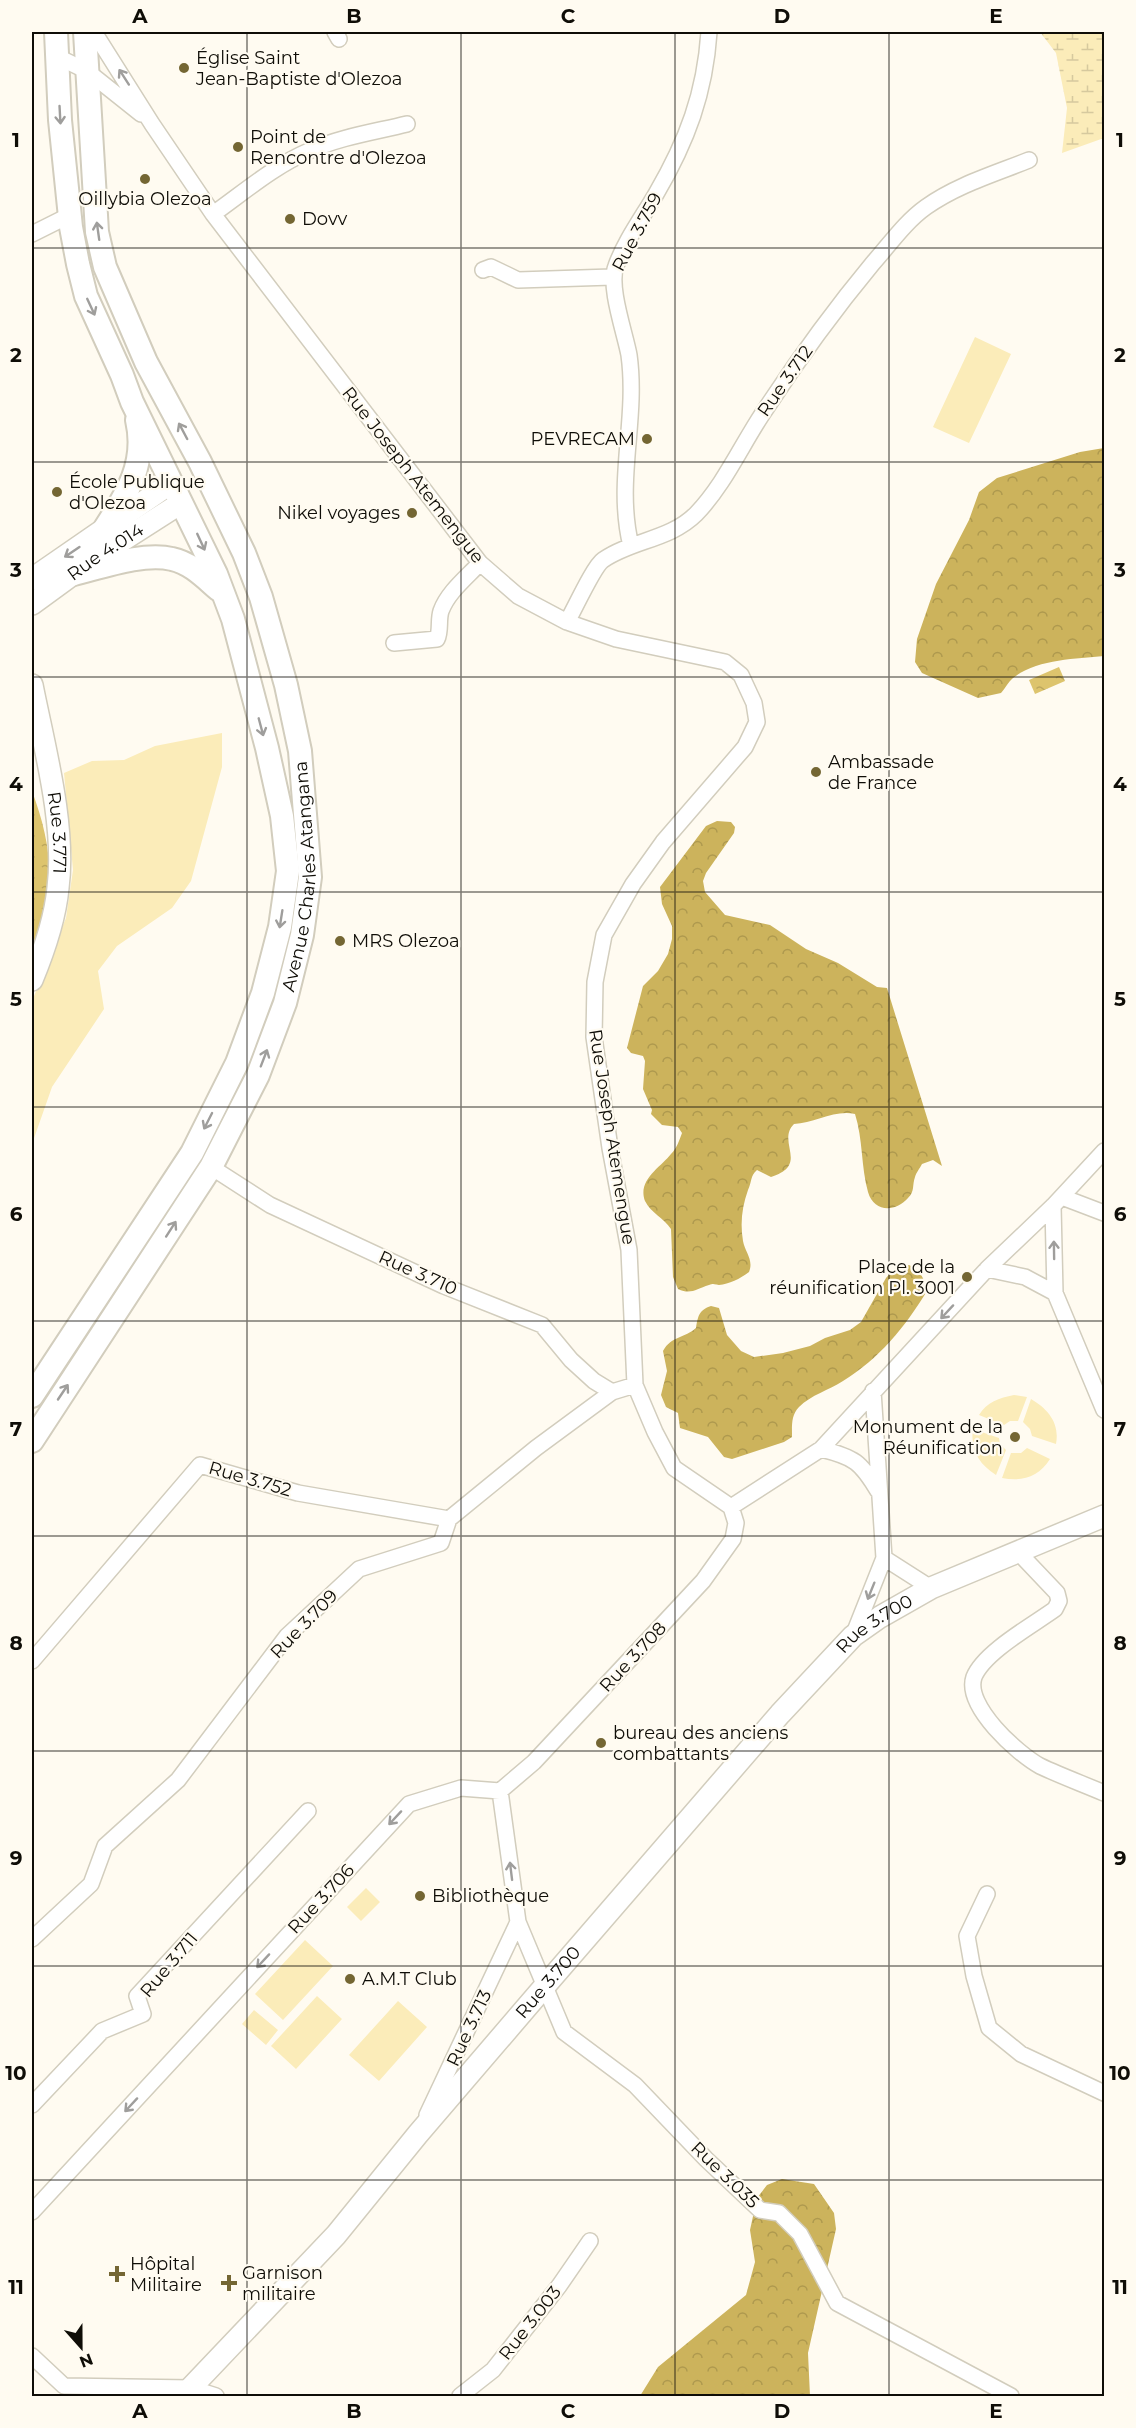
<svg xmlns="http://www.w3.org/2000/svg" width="1136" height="2428" viewBox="0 0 1136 2428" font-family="Montserrat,sans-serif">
<defs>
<pattern id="forest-crowns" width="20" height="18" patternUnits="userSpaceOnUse" patternTransform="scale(1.5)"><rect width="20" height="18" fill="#ccb35c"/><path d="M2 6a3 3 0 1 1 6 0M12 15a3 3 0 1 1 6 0" fill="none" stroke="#ae994e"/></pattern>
<pattern id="wetland-marsh" width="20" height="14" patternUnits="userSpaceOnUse" patternTransform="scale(1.5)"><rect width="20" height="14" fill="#fbecb9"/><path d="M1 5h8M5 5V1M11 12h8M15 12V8" fill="none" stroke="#d6c99e"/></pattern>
<pattern id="water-ripples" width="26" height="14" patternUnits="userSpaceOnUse" patternTransform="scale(1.5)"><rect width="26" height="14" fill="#ddc46d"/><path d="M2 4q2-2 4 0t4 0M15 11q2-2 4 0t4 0" fill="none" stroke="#bca75d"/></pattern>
</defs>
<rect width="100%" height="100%" fill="#fffbf1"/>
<path fill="#fbecb9" d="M975 337 1011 354 969 443 933 427Z
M222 733V767L191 881 172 908 117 946 98 971 104 1009 52 1087 32 1144V1001L66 918 73 870 64 773 92 761 124 760 155 746Z
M1014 1395 1027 1397 1018 1421H1010L1004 1425 979 1415C987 1402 999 1398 1014 1395Z
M1031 1399C1048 1409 1060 1423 1056 1444L1032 1436 1030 1429 1023 1422Z
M973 1429 999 1438 1000 1444 1006 1450 996 1475C979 1464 970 1450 973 1429Z
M1027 1448 1050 1459C1039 1477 1022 1482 1002 1478L1011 1453H1021Z
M366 1888 380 1902 361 1921 347 1907Z
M305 1940 333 1966 283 2020 255 1994Z
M317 1996 342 2019 296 2069 271 2046Z
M398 2001 427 2027 379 2081 349 2055Z
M254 2010 278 2030 266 2045 242 2024Z"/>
<path fill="url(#forest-crowns)" d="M1104 448V656C1075 659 1037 659 1013 678 1008 682 1005 689 1001 693L978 698 922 673 915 662 917 639 936 584 969 520 979 492 997 478 1080 452Z
M717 821 731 822 735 827 734 833 706 873 703 881 705 892 725 915 770 925 806 949 838 963 877 987 887 988 942 1166 933 1160 922 1164C920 1168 916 1173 915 1177 912 1185 915 1191 908 1198 896 1212 874 1213 868 1192 861 1167 863 1139 855 1114 836 1109 814 1123 794 1124 776 1142 810 1165 771 1177L757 1170C750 1176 752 1182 748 1190 742 1207 740 1223 743 1241 745 1252 754 1260 749 1272 740 1279 729 1284 719 1285 713 1285 715 1283 709 1285 696 1289 691 1295 678 1289L673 1277 671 1229C664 1218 651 1213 645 1201 637 1180 661 1167 671 1154 677 1148 679 1141 682 1133L678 1127 662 1125 651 1114 652 1110 643 1089 645 1061 643 1056 631 1053 627 1048 643 986 658 971 668 954 672 939V926L662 904 660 887 706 826Z
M909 1265C921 1271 924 1278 927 1291 905 1327 879 1359 843 1381 829 1390 811 1395 799 1407 791 1415 792 1426 792 1437L784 1442 732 1459 724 1457 708 1437 680 1428 678 1413 666 1407 661 1395 667 1371 663 1351C671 1336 685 1338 696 1328 698 1316 699 1310 711 1306L719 1308 727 1335 741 1351 754 1357 783 1353 810 1346 825 1338 850 1330 861 1322 886 1278 895 1268Z
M782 2179 814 2184 834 2213 836 2229 808 2353 810 2396H640L658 2367 746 2295 755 2262 750 2230 757 2198 767 2185Z"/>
<path fill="url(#wetland-marsh)" d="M1040 32H1104V138L1062 153 1067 108 1056 53Z"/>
<path fill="url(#water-ripples)" d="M1059 667 1065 681 1035 694 1029 680Z
M32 791C52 845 58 892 32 946Z"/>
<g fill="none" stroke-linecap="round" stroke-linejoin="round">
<g stroke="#d2cdbd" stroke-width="18">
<path id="minor" d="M94 32 152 124 213 214 480 563 518 596 567 622 616 639 725 662 741 675 754 703 757 722 745 747 663 842 633 884 604 935 595 982 594 1037 610 1148 629 1250 635 1385 655 1432 674 1468 731 1507 821 1449 987 1269 1053 1206 1104 1151
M335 32 339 39
M58 57 87 71 141 114
M213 214C244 192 274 166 309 151 340 137 374 132 407 124
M32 234 70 215
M483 270 491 267 518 280 612 277
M631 546C615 481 638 420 629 355 625 333 608 286 616 266 625 241 642 218 656 194 687 141 705 93 709 32
M567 622C574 610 594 566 603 560 632 540 670 540 696 514 724 485 741 446 763 413 797 361 834 310 873 263 890 244 905 222 926 207 957 185 994 174 1029 160
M394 643 437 639C441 631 438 620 441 611 448 592 466 578 480 563
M211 1167 270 1205 444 1286 542 1325 571 1360 594 1381 612 1392
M1062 1197 1104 1213
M1053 1206 1055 1293
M987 1269 1025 1277 1055 1293 1104 1410
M821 1449C854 1457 861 1462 878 1491
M1018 1552 1057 1593 1059 1601 1055 1609C1033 1625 984 1652 974 1677 964 1706 1018 1754 1040 1766 1061 1776 1083 1784 1104 1793
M884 1558 931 1588
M853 1636 884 1558 873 1391
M32 1661 200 1465 298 1493 449 1519
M500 1791 534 1762 703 1581 733 1539 736 1523 731 1507
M987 1894 967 1936 974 1976 989 2028 1021 2054 1104 2093
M32 1939 91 1884 105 1846 178 1780 287 1636 359 1569 441 1543 449 1519 536 1448 612 1392 635 1385
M32 2105 102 2031 143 2014 137 1996 308 1811
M427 2115 518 1922
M32 2212 409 1804 461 1788 500 1791 518 1922 564 2032 635 2085 706 2159 760 2210 779 2213 800 2234 837 2303 1011 2396
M32 2356 64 2386 191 2388 216 2396
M460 2396 493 2370 559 2286 590 2241"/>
</g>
<g stroke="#d2cdbd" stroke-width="24">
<g id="secondary">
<path d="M32 579 171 483"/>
<path id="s1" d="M32 604 95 558 181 503"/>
<path id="s2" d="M32 685C44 746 66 825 58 888 55 920 44 951 32 980"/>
<path id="s3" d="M183 2396 336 2235 418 2134 544 1987 780 1714 853 1636 880 1617 931 1588 1104 1516"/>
</g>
</g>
<g stroke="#d2cdbd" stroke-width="26">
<g id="primary">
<path d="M105 528C127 494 147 463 137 420"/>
<path d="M74 574C102 567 144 552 172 559 191 563 205 578 219 590"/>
<path d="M32 1396 192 1153 237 1063 263 993 280 927 288 871 282 816 267 748 233 619 216 574 132 402 122 375 86 296 78 264 71 227 60 120 56 32"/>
<path id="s4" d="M32 1441 211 1167 258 1075 285 1003 302 935 310 877 300 751 286 685 261 597 244 553 200 462 146 362 105 267 97 232 85 32"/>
</g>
</g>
<use href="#minor" stroke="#fff" stroke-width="15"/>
<use href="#secondary" stroke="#fff" stroke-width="21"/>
<use href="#primary" stroke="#fff" stroke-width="22"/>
</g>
<defs><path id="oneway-shaft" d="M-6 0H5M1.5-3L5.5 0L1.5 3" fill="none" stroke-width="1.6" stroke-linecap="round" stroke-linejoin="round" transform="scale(1.5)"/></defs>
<g stroke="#9f9e9c">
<use href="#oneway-shaft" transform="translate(124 77) rotate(-123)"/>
<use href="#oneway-shaft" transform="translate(60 115) rotate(87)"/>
<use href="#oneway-shaft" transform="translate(98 231) rotate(-98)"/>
<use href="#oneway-shaft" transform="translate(91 307) rotate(65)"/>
<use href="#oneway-shaft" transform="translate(183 431) rotate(-118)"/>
<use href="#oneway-shaft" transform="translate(201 542) rotate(65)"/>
<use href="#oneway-shaft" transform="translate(72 552) rotate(146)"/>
<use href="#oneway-shaft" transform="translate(261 727) rotate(75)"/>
<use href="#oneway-shaft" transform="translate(281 919) rotate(99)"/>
<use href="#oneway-shaft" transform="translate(264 1058) rotate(-69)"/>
<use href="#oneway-shaft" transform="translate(208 1121) rotate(117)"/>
<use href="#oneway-shaft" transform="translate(171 1229) rotate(-57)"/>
<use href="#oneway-shaft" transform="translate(1054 1250) rotate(-91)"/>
<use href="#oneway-shaft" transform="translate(947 1312) rotate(133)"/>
<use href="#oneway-shaft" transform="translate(63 1392) rotate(-56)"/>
<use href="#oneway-shaft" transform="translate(871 1591) rotate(112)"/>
<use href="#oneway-shaft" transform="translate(395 1818) rotate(133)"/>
<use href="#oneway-shaft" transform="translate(511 1871) rotate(-97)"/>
<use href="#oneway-shaft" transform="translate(263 1961) rotate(133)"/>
<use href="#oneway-shaft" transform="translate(131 2105) rotate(133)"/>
</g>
<path fill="none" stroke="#0f0d07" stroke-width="1.5" stroke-opacity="0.55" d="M247 32V2396M461 32V2396M675 32V2396M889 32V2396M32 248H1104M32 462H1104M32 677H1104M32 892H1104M32 1107H1104M32 1321H1104M32 1536H1104M32 1751H1104M32 1966H1104M32 2180H1104"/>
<g fill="#746633" stroke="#fffbf1" stroke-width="2">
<circle cx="184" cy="68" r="6"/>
<circle cx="238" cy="147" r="6"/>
<circle cx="145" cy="179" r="6"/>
<circle cx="290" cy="219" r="6"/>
<circle cx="647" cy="439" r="6"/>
<circle cx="57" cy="492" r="6"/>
<circle cx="412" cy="513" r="6"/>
<circle cx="816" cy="772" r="6"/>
<circle cx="340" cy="941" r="6"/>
<circle cx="967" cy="1277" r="6"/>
<circle cx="1015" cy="1437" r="6"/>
<circle cx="601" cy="1743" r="6"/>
<circle cx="420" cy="1896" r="6"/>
<circle cx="350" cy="1979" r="6"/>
<path d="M114 2265h6v6h6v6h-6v6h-6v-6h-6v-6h6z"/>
<path d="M226 2274h6v6h6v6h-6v6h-6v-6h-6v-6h6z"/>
</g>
<g text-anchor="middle" stroke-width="4.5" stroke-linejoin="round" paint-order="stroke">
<g font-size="18" fill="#0f0d07" stroke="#fffbf1" text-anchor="start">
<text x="196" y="64">Église Saint<tspan x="196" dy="21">Jean-Baptiste d'Olezoa</tspan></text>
<text x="250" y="143">Point de<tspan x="250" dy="21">Rencontre d'Olezoa</tspan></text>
<text x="145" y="205" text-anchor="middle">Oillybia Olezoa</text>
<text x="302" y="225">Dovv</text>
<text x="635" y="445" text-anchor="end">PEVRECAM</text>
<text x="69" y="488">École Publique<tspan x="69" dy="21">d'Olezoa</tspan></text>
<text x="400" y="519" text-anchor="end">Nikel voyages</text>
<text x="828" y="768">Ambassade<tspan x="828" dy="21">de France</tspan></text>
<text x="352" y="947">MRS Olezoa</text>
<text x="955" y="1273" text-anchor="end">Place de la<tspan x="955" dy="21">réunification Pl. 3001</tspan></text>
<text x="1003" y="1433" text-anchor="end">Monument de la<tspan x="1003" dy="21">Réunification</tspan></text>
<text x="613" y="1739">bureau des anciens<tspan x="613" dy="21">combattants</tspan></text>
<text x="432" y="1902">Bibliothèque</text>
<text x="362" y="1985">A.M.T Club</text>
<text x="130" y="2270">Hôpital<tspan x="130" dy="21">Militaire</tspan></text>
<text x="242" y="2279">Garnison<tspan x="242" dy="21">militaire</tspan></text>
</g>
<g font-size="18" fill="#0f0d07" stroke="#fffbf1">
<text transform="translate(637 232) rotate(-62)" y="6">Rue 3.759</text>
<text transform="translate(785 381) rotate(-55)" y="6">Rue 3.712</text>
<text transform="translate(413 475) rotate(52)" y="6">Rue Joseph Atemengue</text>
<text dy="6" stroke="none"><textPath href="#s1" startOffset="90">Rue 4.014</textPath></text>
<text dy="6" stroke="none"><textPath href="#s2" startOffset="150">Rue 3.771</textPath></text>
<text dy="6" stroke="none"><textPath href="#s4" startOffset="636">Avenue Charles Atangana</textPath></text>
<text transform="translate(612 1137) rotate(81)" y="6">Rue Joseph Atemengue</text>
<text transform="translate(418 1273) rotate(24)" y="6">Rue 3.710</text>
<text transform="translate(250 1479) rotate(16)" y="6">Rue 3.752</text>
<text transform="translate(304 1624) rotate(-46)" y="6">Rue 3.709</text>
<text dy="6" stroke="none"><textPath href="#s3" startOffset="1038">Rue 3.700</textPath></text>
<text transform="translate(633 1657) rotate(-47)" y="6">Rue 3.708</text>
<text transform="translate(321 1899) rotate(-47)" y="6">Rue 3.706</text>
<text transform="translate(169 1965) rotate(-50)" y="6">Rue 3.711</text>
<text dy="6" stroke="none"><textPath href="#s3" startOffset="552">Rue 3.700</textPath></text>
<text transform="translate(469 2028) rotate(-65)" y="6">Rue 3.713</text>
<text transform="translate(725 2175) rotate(44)" y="6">Rue 3.035</text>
<text transform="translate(530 2323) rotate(-52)" y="6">Rue 3.003</text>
</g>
</g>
<rect width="1136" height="2428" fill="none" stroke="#fffbf1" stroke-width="66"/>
<g transform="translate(81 2347) rotate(159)" stroke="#fffbf1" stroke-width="4.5" paint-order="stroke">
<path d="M0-4.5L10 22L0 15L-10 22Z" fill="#0f0d07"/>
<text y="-9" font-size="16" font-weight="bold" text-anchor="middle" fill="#0f0d07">N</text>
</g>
<rect x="33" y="33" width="1070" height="2362" fill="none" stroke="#0f0d07" stroke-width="2"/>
<g font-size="20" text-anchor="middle" font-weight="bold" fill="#0f0d07">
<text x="140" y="23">A</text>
<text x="354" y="23">B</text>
<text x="568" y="23">C</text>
<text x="782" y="23">D</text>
<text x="996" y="23">E</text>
<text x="16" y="147">1</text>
<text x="1120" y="147">1</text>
<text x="16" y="362">2</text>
<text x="1120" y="362">2</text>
<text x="16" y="577">3</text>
<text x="1120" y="577">3</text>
<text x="16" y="791">4</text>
<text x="1120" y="791">4</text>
<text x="16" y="1006">5</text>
<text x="1120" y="1006">5</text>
<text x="16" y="1221">6</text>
<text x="1120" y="1221">6</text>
<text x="16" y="1436">7</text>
<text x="1120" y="1436">7</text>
<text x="16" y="1650">8</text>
<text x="1120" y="1650">8</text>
<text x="16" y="1865">9</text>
<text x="1120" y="1865">9</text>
<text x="16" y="2080">10</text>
<text x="1120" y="2080">10</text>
<text x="16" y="2294">11</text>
<text x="1120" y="2294">11</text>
<text x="140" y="2418">A</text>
<text x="354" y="2418">B</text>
<text x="568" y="2418">C</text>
<text x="782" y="2418">D</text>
<text x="996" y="2418">E</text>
</g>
</svg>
